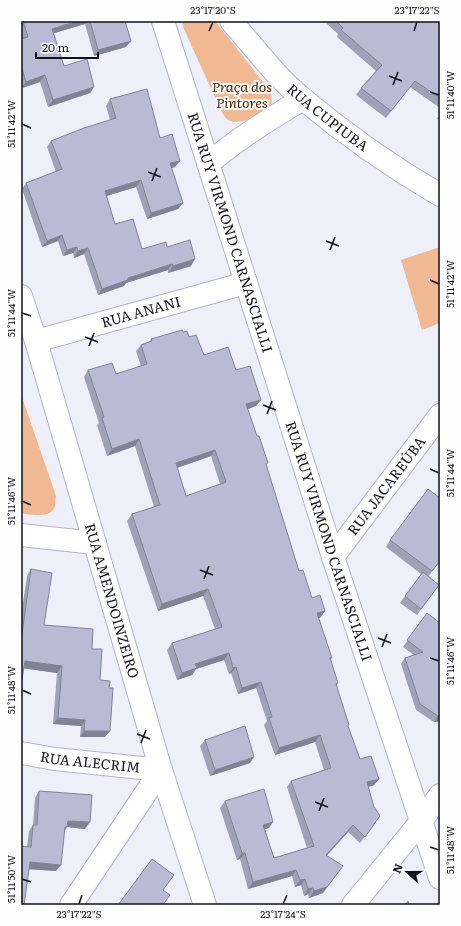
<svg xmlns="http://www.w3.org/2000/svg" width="461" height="926" viewBox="0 0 461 926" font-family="Literata,serif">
<rect width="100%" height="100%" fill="#efeffa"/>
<path fill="#f0b994" d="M182 21H215L271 92C271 97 273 103 270 108 264 116 237 126 228 120 226 119 224 115 222 113L183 27Z
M440 247V323L422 330 401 260Z
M21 394 56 496C55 499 56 503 55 506 51 519 31 515 21 513Z"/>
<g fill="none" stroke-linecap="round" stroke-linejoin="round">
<g stroke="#b3b3cd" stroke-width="24">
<g id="street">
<path id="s1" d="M231 21C254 47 276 77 303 99 346 135 392 167 440 195"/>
<path d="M208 164C237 139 269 119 303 99"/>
<path id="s2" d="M21 296 36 341 161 770 205 905"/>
<path id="s3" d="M36 341 246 283"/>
<path d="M21 535 95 543"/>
<path id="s4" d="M333 557 440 415"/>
<path id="s5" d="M21 753 55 759 161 770 71 905"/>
<path d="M353 905 422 820 440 795"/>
</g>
</g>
<g stroke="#b3b3cd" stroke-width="24">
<g id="secondary">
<path id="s6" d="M163 21 333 557 440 878"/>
</g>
</g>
<use href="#street" stroke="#fff" stroke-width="22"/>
<use href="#secondary" stroke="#fff" stroke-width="22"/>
</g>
<path fill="#a0a0b7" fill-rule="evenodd" d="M21 21H125L126 47 94 56 85 24 54 33 64 66 94 87 90 93 48 107 40 82 22 88 21 86V39H22L21 36Z
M328 21H440V108L410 87 386 118 356 95 361 88 376 71 337 37 338 34 326 23Z
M110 99 160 138 175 167 171 168 183 203 178 209 147 219 136 187 106 196 115 224 142 249 167 247 191 266 168 273V270L126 283 124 286 98 295 84 254 74 258 73 253 63 256 58 241 42 247 22 189 26 183 56 172 47 147 51 141 110 120 106 106Z
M440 114V120L437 119Z
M183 332 189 337 204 355 236 370 261 400 256 406 248 409 266 465 299 571 312 598 325 611 320 618H318L338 683 336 686 349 725 348 727 360 759 379 779 374 785 368 787 374 807 380 816 360 843 348 832 327 855 323 893 309 898 308 894 304 896 301 885 295 887 292 876 248 889 240 859 237 860 220 808 225 801 269 828 265 829 274 858 307 848 287 787 291 781 324 770 315 742 275 755 264 725 267 721 256 688 238 694 231 673 229 674 224 660 196 669 192 675 177 680 167 650 172 643 215 629 203 596 158 611 127 521 132 514 154 507 135 446 107 456 97 425 99 423 84 377 88 370 116 374 141 366 136 351 141 345 150 341 151 339ZM211 456 220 484 186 496 177 468Z
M390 540 440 561 428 577 439 585 417 615 400 603 421 574 386 547Z
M31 569 44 625 92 649 100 680 105 737H80L81 726 53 724 57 673 23 668 21 685V615L27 576Z
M427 613 440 623V721L434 722 416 710 401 664 405 658 414 655 403 647Z
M205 740 250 763 210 776 200 746Z
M39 791 85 829 67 827 64 831 56 871 29 869 27 847 29 831 33 825 35 798Z"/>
<path fill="#828295" d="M78 21H87L85 24 48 35 52 29Z
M131 41 126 47 94 56 98 50Z
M45 75 40 82 22 88 26 82Z
M94 87 90 93 48 107 53 100Z
M180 161 175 167 166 170 170 163Z
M141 180 136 187 100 198 105 191Z
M183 203 178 209 147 219 151 213Z
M62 235 58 241 42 247 47 241Z
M77 247 73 253 63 256 67 250Z
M88 248 84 254 74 258 78 251Z
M195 259 191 266 168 273 173 266Z
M172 264 168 270 126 283 124 286 98 295 102 289 128 278Z
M261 400 256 406 242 411 246 404Z
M139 439 135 446 107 456 112 449Z
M215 450 211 456 171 470 176 463Z
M208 589 203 596 158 611 162 604Z
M325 611 320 618 312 620 317 613Z
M229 653 224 660 196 669 192 675 177 680 182 673 195 664Z
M25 661 62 666 57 673 21 668Z
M236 667 231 673 229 674 233 668Z
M261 682 256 688 238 694 242 688Z
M438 716H440V721L434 722Z
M58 718 85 720 81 726 53 724Z
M84 731H110L105 737H80Z
M320 735 315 742 275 755 279 748Z
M254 757 250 763 210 776 215 770Z
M379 779 374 785 362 789 367 782Z
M68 821 90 822 85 829 67 827 63 834 64 827Z
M273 822 269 828 259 831 263 825Z
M353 825 348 832 322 861 326 855Z
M242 853H245L240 859 237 860Z
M30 862 61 865 56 871 26 869Z
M296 870 292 876 248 889 253 882Z
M338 873 323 893 309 898 314 891Z
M305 879 301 885 295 887 300 880Z
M313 888 308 894 304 896 308 889Z"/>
<path fill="#babad5" stroke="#828295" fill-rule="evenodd" d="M23 21H78L52 29 64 66 87 59 94 87 53 100 45 75 26 82 21 65V39L28 37Z
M90 21H125L131 41 98 50Z
M336 21H440V98L415 81 391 111 361 88 382 65 341 30 343 28Z
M147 89 160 138 172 134 180 161 170 163 183 203 151 213 141 180 105 191 115 224 133 219 142 249 166 242 167 247 190 240 195 259 173 266 172 264 128 278V280L102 289 88 248 78 251 77 247 67 250 62 235 47 241 26 183 62 169 51 141 84 128 116 118 110 99Z
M182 330 183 332 187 331 189 337 196 335 204 355 228 347 236 370 250 366 261 400 246 404 257 436H259L268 463 266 464 299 571 303 570 312 598 320 595 325 611 317 613 332 658H330L338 683 336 684 349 725 348 726 360 759 371 756 379 779 367 782 374 807 380 816 365 837 353 825 326 855 343 866 327 887 314 891 313 888 308 889 305 879 300 880 296 870 253 882 245 853H242L225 801 264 789 273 822 263 825 274 858 314 846 291 781 331 768 320 735 279 748 269 718 272 717 261 682 242 688 236 667 233 668 229 653 195 664 197 668 182 673 172 643 222 627 208 589 162 604 132 514 160 505 139 439 112 449 102 418 104 417 88 370 112 363 116 374 147 364 141 345 152 341 151 339ZM215 450 226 482 186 496 176 463Z
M428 489 440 498V561L432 571 390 540Z
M31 569 52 573 44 625 93 629 92 649H102L100 680 110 681 109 688H113L110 731H84L85 720 58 718 62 666 25 661 21 685V641Z
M423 572 439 585 421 609 405 596Z
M427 613 440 623V716H438L420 704 405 658 423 652 407 640Z
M245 726 254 757 215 770 205 740Z
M39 791 92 795 90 822 68 821 67 827H65L61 865 30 862 24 905H21V846L31 847 33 825H37Z
M152 859 174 875 163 890 170 895 163 905H118Z
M408 901 409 905H405Z"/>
<path fill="none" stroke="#11111a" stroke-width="1.5" d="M209 31 213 22M414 31 417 22M389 76 402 81M393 85 398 72M430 92 439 95M22 124 31 128M148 172 161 177M152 181 157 168M326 241 339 246M330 250 335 237M430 280 439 284M22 313 31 316M85 337 98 342M89 346 94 333M263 405 276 410M267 414 272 401M430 469 439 473M22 501 31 505M200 570 213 575M204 579 209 566M378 638 391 643M382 647 387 634M430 658 439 661M22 690 31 694M137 734 150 739M141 743 146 730M315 802 328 807M319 811 324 798M430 847 439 850M22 879 31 882M79 904 82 895M283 904 287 895"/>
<g text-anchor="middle" stroke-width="4" stroke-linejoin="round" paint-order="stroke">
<g font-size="14" font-style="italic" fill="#4e2706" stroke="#fefefe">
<text x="242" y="92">Praça dos<tspan x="242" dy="16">Pintores</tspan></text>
</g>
<g font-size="14" fill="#11111a" stroke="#fefefe">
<text dy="5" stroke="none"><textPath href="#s1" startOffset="137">RUA CUPIUBA</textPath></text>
<text dy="5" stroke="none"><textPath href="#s6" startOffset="222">RUA RUY VIRMOND CARNASCIALLI</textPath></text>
<text dy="5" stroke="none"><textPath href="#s3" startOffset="109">RUA ANANI</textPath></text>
<text dy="5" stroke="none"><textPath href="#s4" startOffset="89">RUA JACAREÚBA</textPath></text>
<text dy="5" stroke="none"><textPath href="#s6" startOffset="546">RUA RUY VIRMOND CARNASCIALLI</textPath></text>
<text dy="5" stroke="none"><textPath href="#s2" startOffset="318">RUA AMENDOINZEIRO</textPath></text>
<text dy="5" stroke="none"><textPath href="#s5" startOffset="70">RUA ALECRIM</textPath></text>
</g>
</g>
<rect width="461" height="926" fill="none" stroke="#fefefe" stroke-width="44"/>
<g transform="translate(407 872) rotate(291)" stroke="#fefefe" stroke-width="3" paint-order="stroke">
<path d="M0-3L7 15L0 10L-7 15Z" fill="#11111a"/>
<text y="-6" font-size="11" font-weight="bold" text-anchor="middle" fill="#11111a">N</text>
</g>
<path d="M36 52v6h62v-6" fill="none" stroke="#11111a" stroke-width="2"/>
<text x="42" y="52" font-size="12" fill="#11111a" stroke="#fefefe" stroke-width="3" paint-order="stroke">20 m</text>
<rect x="22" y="22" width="417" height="882" fill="none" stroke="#11111a" stroke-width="1.5"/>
<g font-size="10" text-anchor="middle" fill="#11111a">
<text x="213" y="14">23°17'20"S</text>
<text x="417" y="14">23°17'22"S</text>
<text transform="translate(450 95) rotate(-90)" y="4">51°11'40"W</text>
<text transform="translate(11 124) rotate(-90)" y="4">51°11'42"W</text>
<text transform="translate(450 284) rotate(-90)" y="4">51°11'42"W</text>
<text transform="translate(11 313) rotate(-90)" y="4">51°11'44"W</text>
<text transform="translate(450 473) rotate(-90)" y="4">51°11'44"W</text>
<text transform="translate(11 501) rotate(-90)" y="4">51°11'46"W</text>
<text transform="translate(450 661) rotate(-90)" y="4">51°11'46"W</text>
<text transform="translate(11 690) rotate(-90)" y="4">51°11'48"W</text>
<text transform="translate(450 850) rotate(-90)" y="4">51°11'48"W</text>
<text transform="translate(11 879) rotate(-90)" y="4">51°11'50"W</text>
<text x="79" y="918">23°17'22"S</text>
<text x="283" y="918">23°17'24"S</text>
</g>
</svg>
